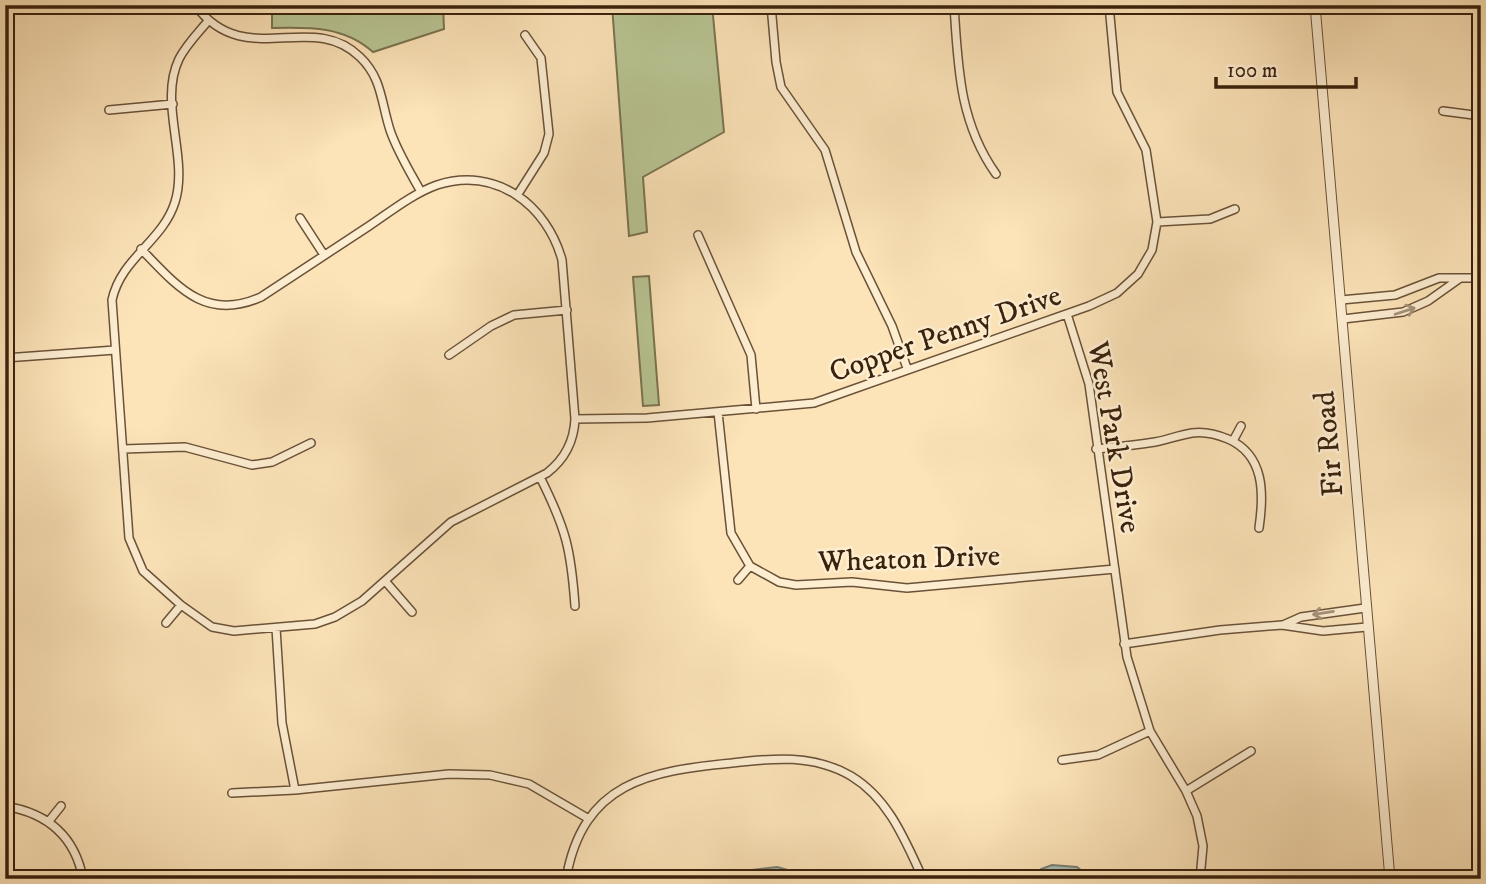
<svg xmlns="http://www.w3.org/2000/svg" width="1486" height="884" viewBox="0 0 1486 884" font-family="'IM FELL DW Pica',serif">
<rect width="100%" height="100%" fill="#fce3b8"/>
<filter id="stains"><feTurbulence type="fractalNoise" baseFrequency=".00286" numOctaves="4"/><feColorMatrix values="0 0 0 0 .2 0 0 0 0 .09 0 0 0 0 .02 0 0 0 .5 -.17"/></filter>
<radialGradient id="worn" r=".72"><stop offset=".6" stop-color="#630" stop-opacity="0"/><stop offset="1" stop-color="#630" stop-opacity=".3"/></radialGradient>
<path fill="#b9c594" stroke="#7a7450" stroke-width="2" d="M272 5H443L444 29 373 52C344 26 310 27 272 28Z
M612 5H712L724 132 643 177 647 232 629 236Z
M649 276 659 405 643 406 633 277Z"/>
<path fill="#a1bdb7" stroke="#787f73" stroke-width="2" d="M1052 865 1077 867 1092 879H1033L1041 869Z
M777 867 798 873 803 879H732L744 871Z"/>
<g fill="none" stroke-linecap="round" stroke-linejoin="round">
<g stroke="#6a5238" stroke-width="10">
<path id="minor" d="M195 5C245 72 311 9 360 57 382 78 381 102 390 130 397 151 410 172 421 192
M771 5 776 62 781 87 825 150 856 252 892 326 907 368
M954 5C958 66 959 122 996 174
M771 6 784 5
M109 110 173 104
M1443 111 1481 116
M518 194 544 153 549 134 541 58 525 35
M300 218 324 255
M1157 222 1210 219 1235 209
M698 235 751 355 756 409
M141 249C177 286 205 322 261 297 297 273 333 250 369 226 390 212 412 194 437 185 496 166 547 205 562 260L575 419C574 442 565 459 547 473L451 522 362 601 335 617 315 624 234 631 212 627 181 605 143 571 129 538 112 300C121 258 163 241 175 202 189 157 158 103 179 59 186 45 198 33 208 21
M1341 300 1395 295 1439 278H1481
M1067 314 1089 384 1127 657 1150 731 1186 791 1197 816 1203 846 1200 879
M1343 319 1403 312 1428 301 1459 279
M449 355 491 326 514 315 567 310
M5 358 115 350
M718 412 731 533 750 566 779 582 796 585 852 582 907 588 1115 569
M575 419 647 418 814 403 1089 306 1117 293 1138 274 1152 250 1157 222 1146 150 1117 92 1109 5
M1233 441 1241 426
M123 449 185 447 252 465 272 462 311 443
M1096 449C1116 447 1135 445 1155 442 1167 440 1179 435 1192 433 1205 431 1216 434 1228 439 1265 455 1264 494 1259 528
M1481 476V508
M540 477C566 529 571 549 575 606
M738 580 750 566
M386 582 412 612
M166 623 181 605
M1283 625 1301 617 1365 608
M276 628 282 723 295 790
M1124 644 1220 630 1282 625 1323 631 1367 627
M1062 760 1098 755 1150 731
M1186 791 1251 751
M232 793 295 790 449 774 490 775 529 784 589 819
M5 806C47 813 75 836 83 879
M49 821 61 806
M566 879C583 782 649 771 732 763 773 758 813 754 851 776 889 799 905 840 923 879"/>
</g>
<g stroke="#6a5238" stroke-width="11">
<path id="tertiary" d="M1315 5 1390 879"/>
</g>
<use href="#minor" stroke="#fdedd1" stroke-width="7"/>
<use href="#tertiary" stroke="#fdedd1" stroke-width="9"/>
</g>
<defs><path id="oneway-shaft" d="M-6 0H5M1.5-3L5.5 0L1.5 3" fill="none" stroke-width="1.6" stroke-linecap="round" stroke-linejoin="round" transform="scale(1.75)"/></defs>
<g stroke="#a59279">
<use href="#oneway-shaft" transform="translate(1405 311) rotate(-18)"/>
<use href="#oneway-shaft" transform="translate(1323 613) rotate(171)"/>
</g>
<g text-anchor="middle" stroke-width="5" stroke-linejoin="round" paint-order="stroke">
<g font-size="30" fill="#3a220d" stroke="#fdedd1">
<text transform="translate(945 333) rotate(-19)" y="10">Copper Penny Drive</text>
<text transform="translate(1115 437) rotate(80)" y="10">West Park Drive</text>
<text transform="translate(1328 444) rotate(-95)" y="10">Fir Road</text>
<text transform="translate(909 558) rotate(-2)" y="10">Wheaton Drive</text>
</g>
</g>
<rect width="1486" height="884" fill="none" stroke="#fce3b8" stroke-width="28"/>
<rect x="7" y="7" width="1472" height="870" fill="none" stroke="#3a220d" stroke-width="3.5"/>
<rect x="14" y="14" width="1458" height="856" fill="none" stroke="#3a220d" stroke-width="2"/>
<path d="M1216 77v10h140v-10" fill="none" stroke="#3a220d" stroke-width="3.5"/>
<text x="1227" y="77" font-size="21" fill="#3a220d" stroke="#fdedd1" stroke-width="5" paint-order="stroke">100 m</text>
<rect width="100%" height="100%" filter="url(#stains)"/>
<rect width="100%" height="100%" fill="url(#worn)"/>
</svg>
